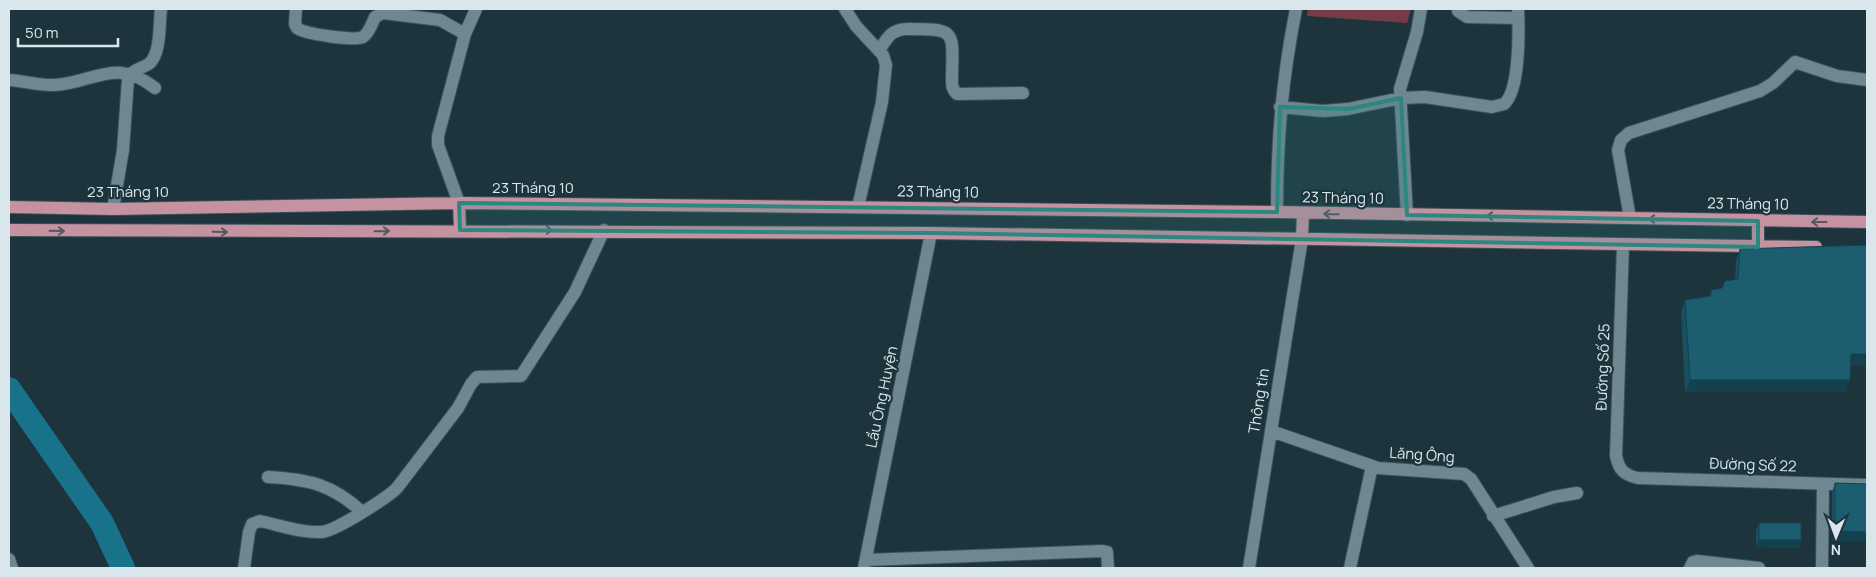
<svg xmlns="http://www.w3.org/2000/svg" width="1876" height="577" viewBox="0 0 1876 577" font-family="Manrope,sans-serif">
<rect width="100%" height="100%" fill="#1d343c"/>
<path fill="#753c47" d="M1308 9H1411L1407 23 1307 16Z"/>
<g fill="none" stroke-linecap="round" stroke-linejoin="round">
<path stroke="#17728a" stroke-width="24" d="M9 389 102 523 123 568"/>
<g stroke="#3c5157" stroke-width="14">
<path id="minor" d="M296 9 295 24 297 28C304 34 354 41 363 37 369 33 372 24 375 17L383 13 440 20 465 34
M845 9 856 26 883 55 886 65 882 102 858 207
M1458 9V11L1467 17 1518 18
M879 51C887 38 891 29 908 29 956 29 953 30 952 76 952 83 951 88 957 94L1023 93
M9 80C24 81 40 86 55 85 95 82 116 57 155 88
M1280 107 1323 111 1348 109 1401 98 1425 97 1492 107 1504 104C1520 91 1519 30 1518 9
M459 203 438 145V136L465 34 476 9
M113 209 123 150 128 79C132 69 142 69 150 63 161 52 159 24 161 9
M1277 212C1277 139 1282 80 1296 9
M1407 215 1400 89 1417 32 1421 9
M1630 218 1618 150 1621 140 1629 133 1760 91 1773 83 1795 62 1837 76 1867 80
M1623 245 1616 456C1619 470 1624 475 1638 478L1867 485
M1271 431 1378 468 1464 474 1471 479 1528 568
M268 477C307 479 332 484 362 512
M1493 516 1554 497 1577 493
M9 559 12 568
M866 560 1102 551 1107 552 1108 568
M244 568 249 532 252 524 260 521C279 525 301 533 321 532 334 532 387 498 397 488L458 408 471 384 477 377 521 376 575 292 604 230
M864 568 931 233
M1249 568 1302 239
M1350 568 1372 466
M1690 568 1693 562 1697 561 1759 568
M1822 568 1823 484"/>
</g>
<g stroke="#3c5157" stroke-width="14">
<path id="major" d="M459 203 460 230
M9 207 113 209 459 203 1277 212 1867 222
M9 230 931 233 1816 247
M1302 239 1303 213
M1758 247V221"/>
</g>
<use href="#minor" stroke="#6e8790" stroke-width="12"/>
<use href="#major" stroke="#c492a0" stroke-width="12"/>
</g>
<path fill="#18505f" d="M1740 249 1851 366 1846 392H1685L1681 312 1685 300 1709 296 1711 290 1722 288 1735 280 1736 261Z
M1835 483 1867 484V541H1832V492Z
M1759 523 1801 540 1799 548 1756 547V530Z"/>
<path fill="#14414e" d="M1851 354H1867V366H1847Z
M1690 380H1850L1846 392H1685Z
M1835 531 1867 532V541H1832Z
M1759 540H1801L1799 548 1756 547Z"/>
<path fill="#1c5d6f" stroke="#14414e" d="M1867 245V354H1851L1850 380H1690L1685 300 1711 296V290L1722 288 1725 281 1738 279 1740 249Z
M1835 483 1867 484V532L1835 531Z
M1759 523H1801V540H1759Z"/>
<defs><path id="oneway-shaft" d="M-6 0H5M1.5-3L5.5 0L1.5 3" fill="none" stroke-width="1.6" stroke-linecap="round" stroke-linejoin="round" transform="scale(1.25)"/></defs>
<g stroke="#57555f">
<use href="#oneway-shaft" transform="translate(1331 214) rotate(-179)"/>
<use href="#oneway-shaft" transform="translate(1494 216) rotate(-179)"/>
<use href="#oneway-shaft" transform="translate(1656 219) rotate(-179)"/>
<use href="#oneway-shaft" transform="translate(1819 222) rotate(-180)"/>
<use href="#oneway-shaft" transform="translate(545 230)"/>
<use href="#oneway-shaft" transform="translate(57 231) rotate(1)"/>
<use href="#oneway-shaft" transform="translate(382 231) rotate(-1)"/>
<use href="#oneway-shaft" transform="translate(220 232) rotate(1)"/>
</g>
<path fill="#2d8781" fill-opacity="0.2" stroke="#2d8781" stroke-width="4" stroke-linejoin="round" d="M1401 98 1407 215 1758 221V247L931 233 460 230 459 203 1277 212 1280 107 1348 109Z"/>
<g text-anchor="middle" stroke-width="4.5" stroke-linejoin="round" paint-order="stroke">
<g font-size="15" fill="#d9e7ec" stroke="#1d343c">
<text x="533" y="193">23 Tháng 10</text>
<text x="128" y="197">23 Tháng 10</text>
<text transform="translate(938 192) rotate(1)" y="5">23 Tháng 10</text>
<text transform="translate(1343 198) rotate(1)" y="5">23 Tháng 10</text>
<text transform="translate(1748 204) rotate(1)" y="5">23 Tháng 10</text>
<text transform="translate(1603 367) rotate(-88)" y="5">Đường Số 25</text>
<text transform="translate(882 397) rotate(-78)" y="5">Lầu Ông Huyện</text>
<text transform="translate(1259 401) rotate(-81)" y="5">Thông tin</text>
<text transform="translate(1422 455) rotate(4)" y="5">Lăng Ông</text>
<text transform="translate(1753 465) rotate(2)" y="5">Đường Số 22</text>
</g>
</g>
<rect width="1876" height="577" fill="none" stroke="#d9e7ec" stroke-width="20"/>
<g transform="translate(1836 537) rotate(181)" stroke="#1d343c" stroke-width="4" paint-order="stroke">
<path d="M0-4L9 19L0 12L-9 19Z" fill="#d9e7ec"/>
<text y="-8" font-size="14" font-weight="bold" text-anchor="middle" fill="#d9e7ec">N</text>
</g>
<path d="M18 38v8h100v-8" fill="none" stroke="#d9e7ec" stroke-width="2.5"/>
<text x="25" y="38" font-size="15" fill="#d9e7ec" stroke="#1d343c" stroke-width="4" paint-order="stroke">50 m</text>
</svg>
